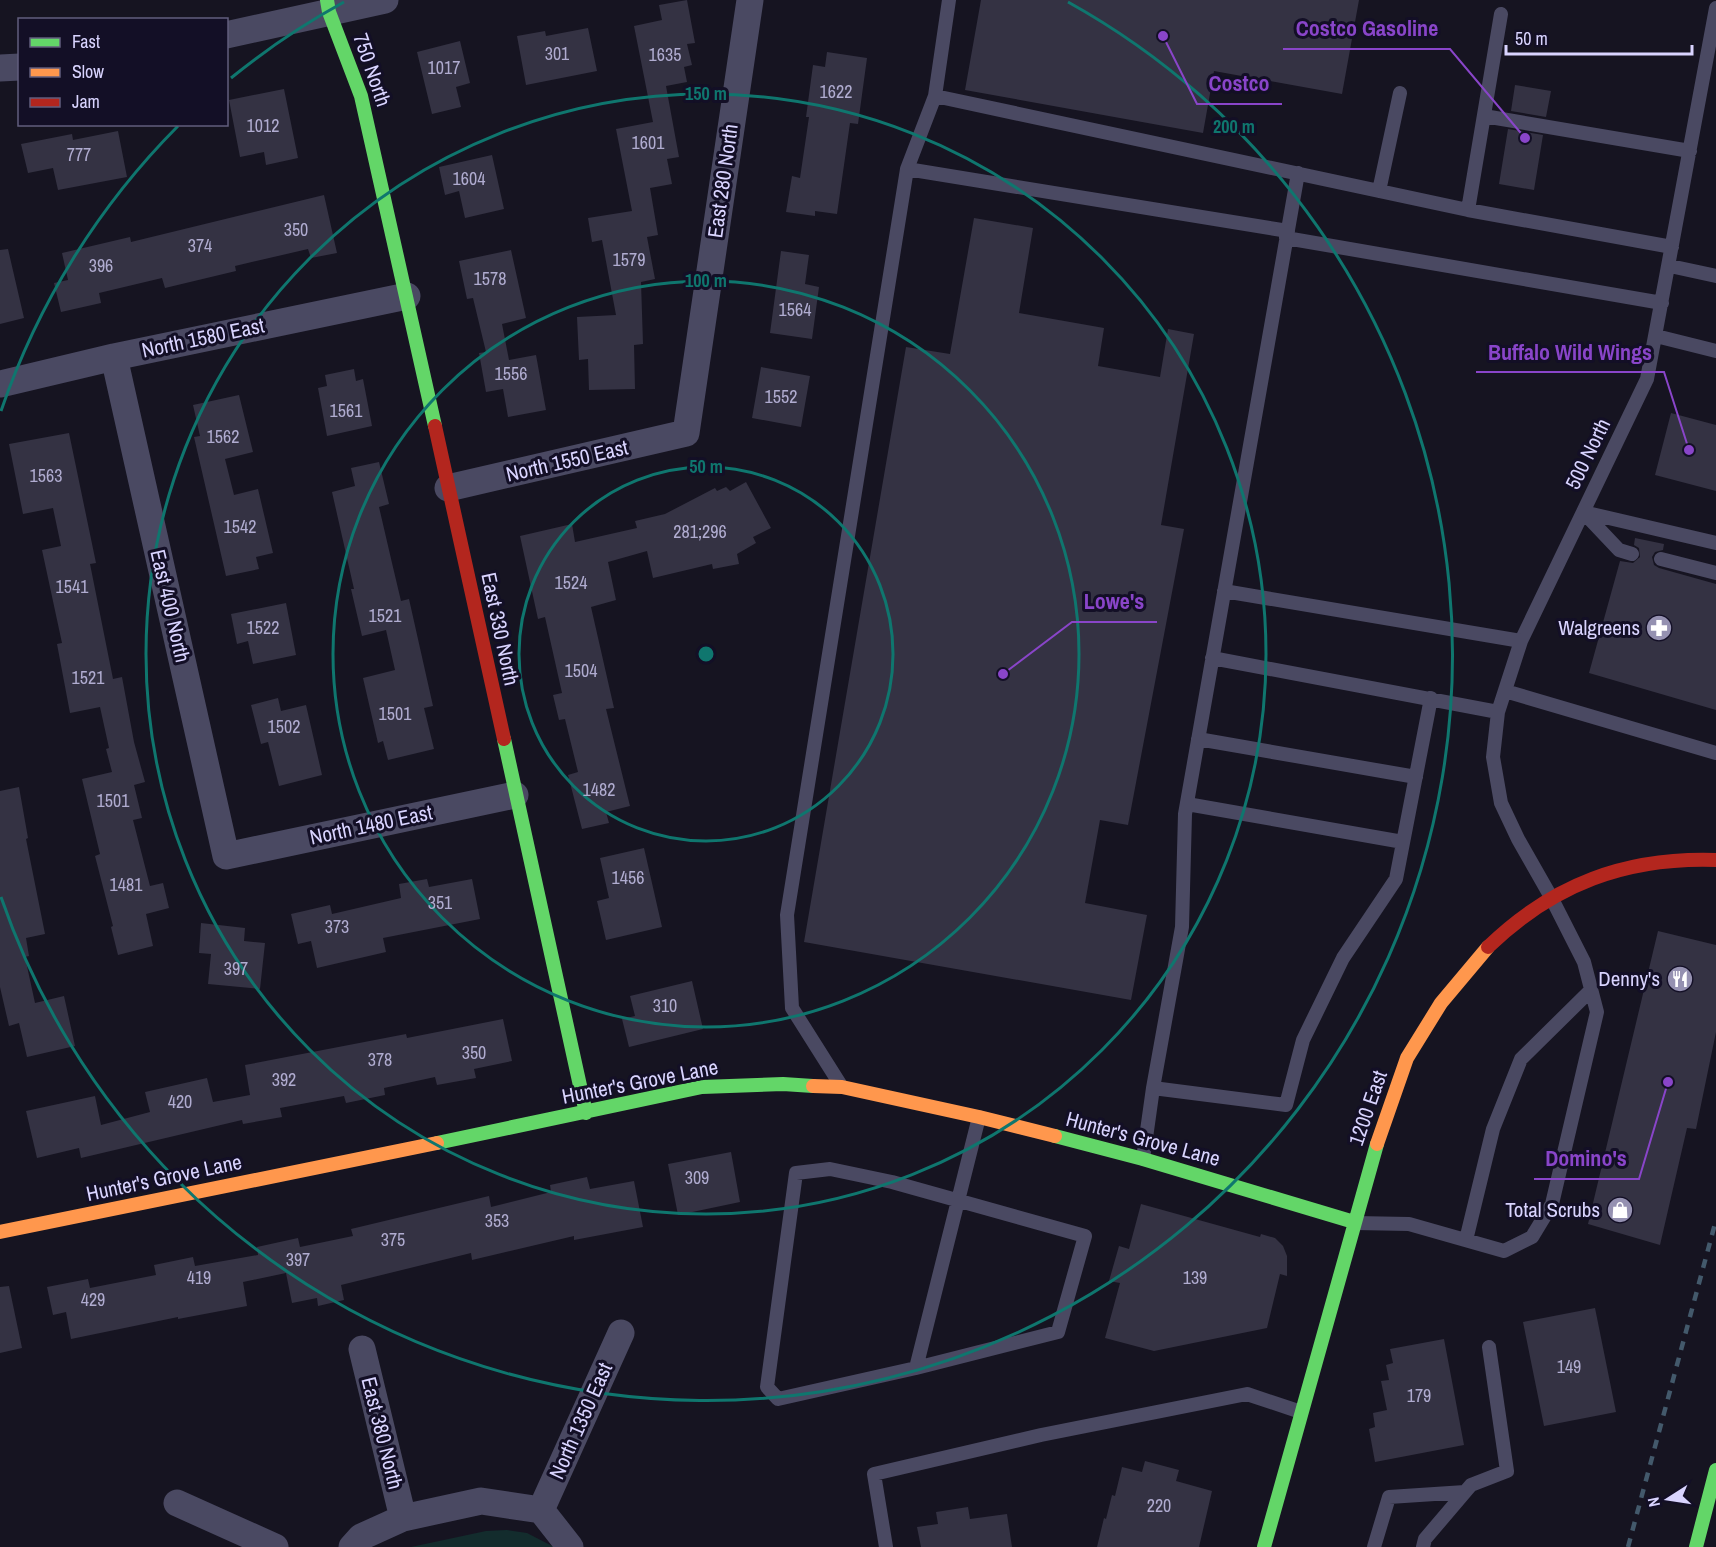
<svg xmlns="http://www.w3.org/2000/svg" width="1716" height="1547" viewBox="0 0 1716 1547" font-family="'Archivo Narrow',sans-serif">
<rect width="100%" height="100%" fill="#161421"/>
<path fill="#132c2d" d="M507 1530 527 1533 554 1547H411L486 1531Z"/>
<path fill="#343243" d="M687 0 695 43 687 44 692 65 684 67 687 82 666 86 679 157 667 159 672 184 650 188 658 235 647 237 655 279 641 282 643 344 634 345 635 389 589 390 588 359 579 360 577 317 616 315 602 240 592 242 588 218 632 211 616 129 653 122 634 26 662 20 659 5Z
M981 0H1359L1342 94 1214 71 1203 133 965 90Z
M588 28 597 71 526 85 517 36 545 31 546 36Z
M460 41 470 83 456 87 461 107 432 114 417 52Z
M827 52 867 58 858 124 850 123 837 214 815 211V216L786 212 792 176 800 178 809 117H806L813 65 825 67Z
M1515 85 1551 91 1546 117 1511 111Z
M284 89 298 158 266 165 264 152 240 157 229 100Z
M1508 129 1543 135 1534 190 1499 184Z
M118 131 127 177 58 190 53 168 28 173 21 144 72 134 73 140Z
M492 155 504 209 465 218 459 191 445 195 439 167Z
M324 195 337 253 311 258 308 249 235 266 236 271 165 288 162 278 99 293 101 303 61 312 54 283 68 280 62 253 130 237 131 242Z
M974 218 1033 228 1019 313 1104 328 1098 366 1160 377 1168 329 1194 334 1161 525 1184 529 1128 825 1100 820 1085 903 1147 915 1131 1000 804 942 906 347 950 354Z
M8 249 24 318 0 324V250Z
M511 250 526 318 502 324 509 360 536 355 546 410 508 417 503 389 486 392 479 353 486 352 473 298 467 299 459 261Z
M781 251 809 255 805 284 819 287 812 339 770 333Z
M761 367 810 376 801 427 752 418Z
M354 369 356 381 363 379 372 426 327 436 318 388 327 386 325 375Z
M239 395 253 452 225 459 234 495 258 489 273 553 256 557 259 569 226 576 194 437 200 436 193 405Z
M1671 413 1716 425V491L1655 475Z
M69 433 96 563 90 564 113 679 122 677 134 742 145 782 134 785 142 818 133 820 150 886 163 883 169 908 146 914 153 946 118 955 111 927 113 926 95 856 100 854 82 779 112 772 106 749 109 748 100 707 70 713 57 644 62 643 42 550 61 546 53 508 23 514 9 444Z
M379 462 389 504 379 507 392 563 401 601 409 599 433 706 424 708 434 749 388 760 383 741 378 743 363 678 395 670 386 630 362 636 351 589H354L332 492 355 486 351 468Z
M746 482 771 528 753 537 756 543 737 554 739 564 713 569 712 564 653 578 647 551 608 562 616 600 591 607 614 708 606 709 630 806 606 812 609 823 582 829 568 775 578 772 565 719 559 720 553 695 562 693 545 617 538 619 520 536 572 524 575 542 637 528 635 521 665 514 715 488 717 491 726 487 730 491Z
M1635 538 1664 544 1663 550 1655 552 1652 557 1654 565 1659 568 1716 584V710L1589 673 1620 561 1633 563 1640 557 1639 548 1634 545Z
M286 603 296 655 253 664 248 641 237 644 231 614Z
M278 698 281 711 306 705 322 775 279 786 268 742 261 744 251 705Z
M19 787 28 838 26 839 45 934 26 938 29 956 25 957 35 1003 64 996 75 1046 27 1057 19 1023 9 1026 0 987V791Z
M644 848 662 927 606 940 597 901 609 898 600 858Z
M427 879 429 887 472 879 480 919 383 938 386 952 317 968 311 941 298 944 291 914 330 905 332 914 401 898 399 884Z
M201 923 245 928 244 941 265 943 260 989 208 984 211 954 199 953Z
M1658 931 1716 945V1032L1696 1129 1687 1128 1660 1245 1588 1224Z
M692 981 703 1029 629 1047 622 1019 635 1016 630 996Z
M503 1019 512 1061 474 1069 476 1078 437 1085 435 1077 384 1088 385 1095 346 1103 344 1096 280 1108 282 1117 243 1124 242 1120 81 1158 79 1148 37 1158 26 1111 95 1096 101 1125 150 1112 145 1092 207 1078 213 1102 250 1095 245 1065 406 1034 407 1038Z
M731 1152 740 1202 678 1215 668 1164Z
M587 1177 590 1189 634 1181 643 1227 574 1240V1236L472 1260 471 1253 341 1285 344 1300 318 1306 317 1298 292 1303 286 1273 243 1282 247 1306 178 1319V1317L71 1339 66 1312 53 1315 47 1287 88 1279 90 1288 156 1275 154 1265 193 1257 195 1266 258 1255 257 1247 298 1238 300 1247 353 1236 351 1229 489 1196 491 1207 551 1192 550 1185Z
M1141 1204 1260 1237 1261 1234 1275 1238 1283 1246 1287 1256V1276L1280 1274 1267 1328 1154 1351 1105 1338 1120 1283 1109 1281 1119 1246 1129 1249Z
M9 1286 22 1348 0 1353V1287Z
M1595 1308 1616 1412 1544 1426 1523 1322Z
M1444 1339 1464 1445 1375 1462 1369 1429 1375 1427 1373 1413 1387 1410 1381 1381 1389 1380 1386 1365 1393 1363 1390 1349Z
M1145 1461 1179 1470 1176 1481 1212 1491 1199 1547H1097L1104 1518 1106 1519 1112 1495 1115 1496 1122 1467 1142 1472Z
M968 1507 970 1519 1007 1514 1012 1547H921L917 1527 938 1524 936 1512Z"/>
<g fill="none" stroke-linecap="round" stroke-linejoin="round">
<path stroke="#4a4962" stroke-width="14" d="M949 0 935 96 1468 210 1672 247
M1484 116 1690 151
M907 169 935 96
M1379 191 1400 93
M1468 210 1501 14
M1286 238 1662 303
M1670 266 1716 276
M1656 336 1716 351
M1583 512 1716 543
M1583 512 1619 550 1632 554
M1661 559 1716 573
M1224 591 1521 641
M1212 658 1498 712
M1505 691 1716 753
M1198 739 1416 777
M1187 804 1403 842
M840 1084 792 1008 787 915 907 169 1288 231
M1153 1088 1286 1105 1303 1040 1343 958 1396 879 1431 698
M1143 1159 1153 1088 1182 927 1185 814 1298 173
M1355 1223 1409 1224 1504 1251 1532 1237 1552 1204 1597 1012 1584 962 1551 897 1518 839 1501 803 1493 757 1498 712 1521 641 1647 379 1716 8
M1466 1240 1493 1129 1521 1059 1591 990
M916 1368 1058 1332 1085 1236 892 1182 830 1169 796 1173 767 1387 778 1399 916 1368 979 1117
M886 1547 874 1474 1041 1435 1247 1394 1301 1412
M1374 1547 1389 1497 1465 1492
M1423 1547 1425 1539 1471 1485 1507 1471 1489 1347"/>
<path stroke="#4a4962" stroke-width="27" d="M226 35 385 0
M0 68 20 67
M114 357 226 856 515 795
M0 384 114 357 407 296
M448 488 686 433 750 0
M362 1349 403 1518
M177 1503 275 1547
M541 1510 621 1333
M541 1510 570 1547
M352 1547 361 1537 403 1518 481 1501 541 1510"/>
<path stroke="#63d668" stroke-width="14" d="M327 0 329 12 361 96 435 426
M504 739 586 1113
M1055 1136 1143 1159 1354 1222
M437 1143 702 1087 783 1084 813 1086
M1264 1547 1377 1144
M1696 1547 1716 1470"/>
<path stroke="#ff974d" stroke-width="14" d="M813 1086 842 1087 979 1117 1055 1136
M1377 1144 1407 1058 1441 1003 1488 947
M0 1232 437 1143"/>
<path stroke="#b3261e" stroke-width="14" d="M435 426 504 739
M1488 947C1553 884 1626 857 1716 860"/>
<path stroke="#43596b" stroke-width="4.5" stroke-dasharray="9 8" stroke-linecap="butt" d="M1628 1547 1716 1220"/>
</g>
<g fill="none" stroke="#0f766e" stroke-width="3">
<circle cx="706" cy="654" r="187"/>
<circle cx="706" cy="654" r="373"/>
<circle cx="706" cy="654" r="560"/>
<path d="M1 411A746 746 0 0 1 178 126M231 78A746 746 0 0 1 344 2M1068 2A746 746 0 1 1 1 897"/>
</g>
<defs>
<g id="pharmacy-disc" transform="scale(1.35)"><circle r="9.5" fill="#9591b1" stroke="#130f26"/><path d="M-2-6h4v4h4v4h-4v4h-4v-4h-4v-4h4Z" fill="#fff"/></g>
<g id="restaurant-disc" transform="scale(1.35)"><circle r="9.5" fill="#9591b1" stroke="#130f26"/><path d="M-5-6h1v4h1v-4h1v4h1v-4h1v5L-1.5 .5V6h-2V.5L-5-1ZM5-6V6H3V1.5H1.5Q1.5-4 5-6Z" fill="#fff"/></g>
<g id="shop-disc" transform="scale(1.35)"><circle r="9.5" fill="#9591b1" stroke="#130f26"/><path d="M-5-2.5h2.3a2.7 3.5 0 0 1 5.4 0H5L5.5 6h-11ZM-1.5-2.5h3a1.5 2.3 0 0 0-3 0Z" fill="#fff"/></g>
</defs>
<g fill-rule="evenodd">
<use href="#pharmacy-disc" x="1659" y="628"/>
<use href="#restaurant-disc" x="1680" y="979"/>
<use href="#shop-disc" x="1620" y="1210"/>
</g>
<g text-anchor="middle" stroke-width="6" stroke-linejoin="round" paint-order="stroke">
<g font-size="18" fill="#b0acd0">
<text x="557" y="60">301</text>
<text x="665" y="61">1635</text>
<text x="444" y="74">1017</text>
<text x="836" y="98">1622</text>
<text x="263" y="132">1012</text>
<text x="648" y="149">1601</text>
<text x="79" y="161">777</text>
<text x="469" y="185">1604</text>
<text x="296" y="236">350</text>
<text x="200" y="252">374</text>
<text x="629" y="266">1579</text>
<text x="101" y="272">396</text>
<text x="490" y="285">1578</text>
<text x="795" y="316">1564</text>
<text x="511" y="380">1556</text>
<text x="781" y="403">1552</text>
<text x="346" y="417">1561</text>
<text x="223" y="443">1562</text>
<text x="46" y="482">1563</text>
<text x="240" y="533">1542</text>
<text x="700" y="538">281;296</text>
<text x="571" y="589">1524</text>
<text x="72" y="593">1541</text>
<text x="385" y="622">1521</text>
<text x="263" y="634">1522</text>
<text x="581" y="677">1504</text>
<text x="88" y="684">1521</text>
<text x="395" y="720">1501</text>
<text x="284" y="733">1502</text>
<text x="599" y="796">1482</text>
<text x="113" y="807">1501</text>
<text x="628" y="884">1456</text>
<text x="126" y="891">1481</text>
<text x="440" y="909">351</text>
<text x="337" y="933">373</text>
<text x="236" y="975">397</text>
<text x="665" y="1012">310</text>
<text x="474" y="1059">350</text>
<text x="380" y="1066">378</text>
<text x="284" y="1086">392</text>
<text x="180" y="1108">420</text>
<text x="697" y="1184">309</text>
<text x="497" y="1227">353</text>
<text x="393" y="1246">375</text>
<text x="298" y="1266">397</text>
<text x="199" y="1284">419</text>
<text x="1195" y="1284">139</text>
<text x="93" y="1306">429</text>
<text x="1569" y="1373">149</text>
<text x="1419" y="1402">179</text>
<text x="1159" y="1512">220</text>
</g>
<g font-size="21" fill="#d9d4ff" stroke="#130f26">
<text transform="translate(372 70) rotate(71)" y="7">750 North</text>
<text transform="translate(723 181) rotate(-82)" y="7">East 280 North</text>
<text transform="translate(203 338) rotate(-12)" y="7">North 1580 East</text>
<text transform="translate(1588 454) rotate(-64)" y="7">500 North</text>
<text transform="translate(567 461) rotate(-13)" y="7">North 1550 East</text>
<text transform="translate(170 606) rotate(77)" y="7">East 400 North</text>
<text transform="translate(500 629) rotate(78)" y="7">East 330 North</text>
<text transform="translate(371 825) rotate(-12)" y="7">North 1480 East</text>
<text transform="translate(640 1082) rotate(-11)" y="7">Hunter's Grove Lane</text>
<text transform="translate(1368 1108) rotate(-71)" y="7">1200 East</text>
<text transform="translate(1143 1139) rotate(15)" y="7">Hunter's Grove Lane</text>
<text transform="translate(164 1178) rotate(-12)" y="7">Hunter's Grove Lane</text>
<text transform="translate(581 1421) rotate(-66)" y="7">North 1350 East</text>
<text transform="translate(382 1433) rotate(76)" y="7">East 380 North</text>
</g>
<g font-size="21" fill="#d9d4ff" stroke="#130f26" text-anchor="end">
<text x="1640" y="635">Walgreens</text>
<text x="1660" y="986">Denny's</text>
<text x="1600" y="1217">Total Scrubs</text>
</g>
</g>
<circle cx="706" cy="654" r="9" fill="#0f766e" stroke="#130f26" stroke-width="3"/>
<g font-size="18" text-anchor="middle" font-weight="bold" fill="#0f766e" stroke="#130f26" stroke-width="6" stroke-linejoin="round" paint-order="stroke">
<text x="706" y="100">150 m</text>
<text x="1234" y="133">200 m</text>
<text x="706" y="287">100 m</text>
<text x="706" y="473">50 m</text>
</g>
<path fill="none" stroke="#8945c9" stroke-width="2" d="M1525 138L1450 49H1283M1163 36L1197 104H1282M1689 450L1664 372H1476M1003 674L1072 622H1157M1668 1082L1639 1179H1534"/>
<g fill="#8945c9" stroke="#130f26" stroke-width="2">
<circle cx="1525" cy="138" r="6"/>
<circle cx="1163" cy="36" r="6"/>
<circle cx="1689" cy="450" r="6"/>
<circle cx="1003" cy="674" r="6"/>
<circle cx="1668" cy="1082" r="6"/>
</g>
<g font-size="22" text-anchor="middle" font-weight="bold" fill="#8945c9" stroke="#130f26" stroke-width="6" stroke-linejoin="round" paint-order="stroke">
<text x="1367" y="36">Costco Gasoline</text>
<text x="1239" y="91">Costco</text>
<text x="1570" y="360">Buffalo Wild Wings</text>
<text x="1114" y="609">Lowe's</text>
<text x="1586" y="1166">Domino's</text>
</g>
<rect x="18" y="18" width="210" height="108" fill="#130f26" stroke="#625e7d" stroke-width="1.5"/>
<rect x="30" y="38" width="30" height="9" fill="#63d668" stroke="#625e7d" stroke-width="1.5"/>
<text x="72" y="48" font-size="18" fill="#d9d4ff">Fast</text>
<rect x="30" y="68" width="30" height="9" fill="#ff974d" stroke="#625e7d" stroke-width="1.5"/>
<text x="72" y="78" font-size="18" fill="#d9d4ff">Slow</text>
<rect x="30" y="98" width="30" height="9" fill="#b3261e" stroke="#625e7d" stroke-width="1.5"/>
<text x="72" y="108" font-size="18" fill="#d9d4ff">Jam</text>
<g transform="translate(1668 1499) rotate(258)" stroke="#130f26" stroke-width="4.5" paint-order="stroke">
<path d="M0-4.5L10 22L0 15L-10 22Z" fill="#d9d4ff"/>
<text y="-9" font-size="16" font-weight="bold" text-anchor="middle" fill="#d9d4ff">N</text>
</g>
<path d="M1506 45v9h186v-9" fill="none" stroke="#d9d4ff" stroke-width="3"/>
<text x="1515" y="45" font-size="18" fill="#d9d4ff" stroke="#130f26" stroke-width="4.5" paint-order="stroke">50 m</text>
</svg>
